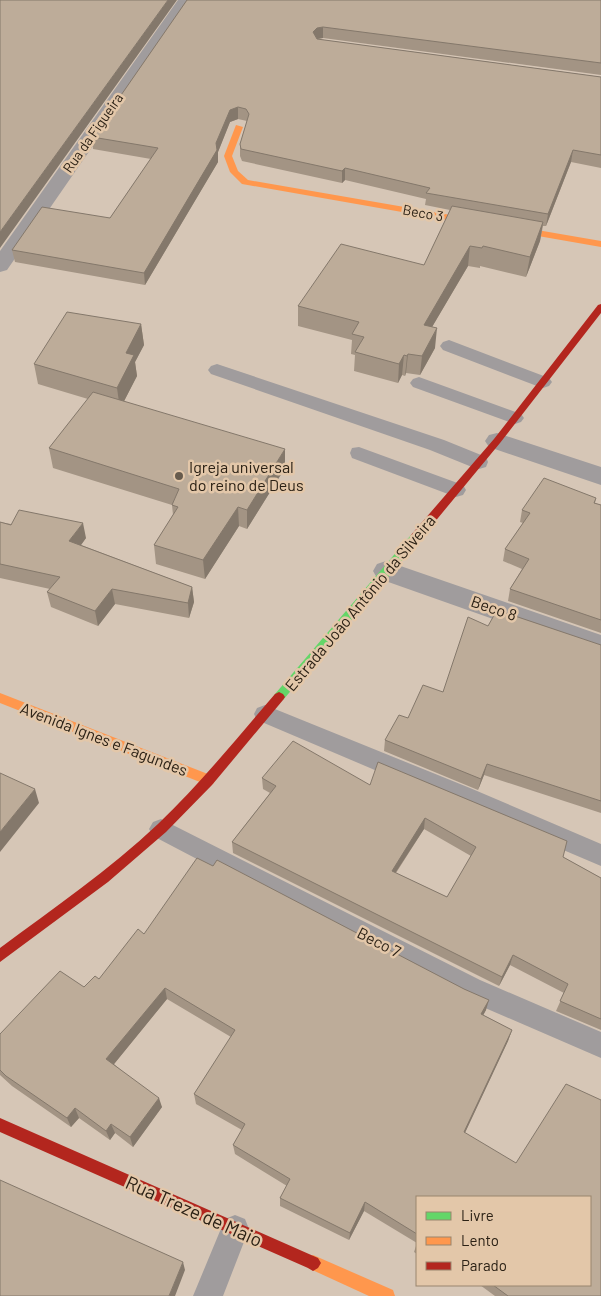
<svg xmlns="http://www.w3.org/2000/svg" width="601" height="1296" viewBox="0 0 601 1296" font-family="Barlow,sans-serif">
<rect width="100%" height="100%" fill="#d6c6b6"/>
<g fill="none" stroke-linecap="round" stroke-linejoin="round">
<path fill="#a09c9d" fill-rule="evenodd" d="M449 340 549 378 552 382 549 386 543 388 537 386 443 350 440 346 443 342Z
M217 364 444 440 486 457 488 462 486 467 479 469 472 467 430 450 211 374 208 370 211 366Z
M419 377 521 414 524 418 521 422 515 424 413 387 410 383 413 379Z
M359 447 463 485 466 490 463 495 456 497 352 458 350 453 352 448Z
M265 705 470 788 601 844V866L257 720 254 714 257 708Z
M161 819 480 980 601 1032V1058L462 998 153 836 149 829 153 822Z
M235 1215 245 1219 249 1229 223 1296H193L225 1219Z"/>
<path fill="#a09c9d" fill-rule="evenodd" d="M178 0H194L7 270 0 272V251Z
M497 433 601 467V485L489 447 485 441 489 435Z
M386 561 601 635V657L377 578 373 571 377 564Z"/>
<path fill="#63d668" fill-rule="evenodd" d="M415 534 419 535 420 538 419 541 283 700H275L273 697 275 694 411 535Z"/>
<path fill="#ff974d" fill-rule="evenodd" d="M236 125 243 127 232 156 238 171 248 180 601 241V247L242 184 230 172 224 156Z
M0 693 213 776 215 780 213 784 209 785 205 784 0 703Z
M313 1255 393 1290 395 1296H369L308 1268 305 1263 308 1258Z"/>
<path fill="#b3261e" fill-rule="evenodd" d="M601 304V313L500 443 419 541H411L410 538 411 535 494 439 598 305Z
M279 692 283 694 285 697 283 700 212 785 166 832 108 882 0 962V948C54 908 109 870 158 824 200 784 237 738 275 694Z
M0 1118 318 1258 321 1263 318 1268 313 1271 308 1268 0 1132Z"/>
</g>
<path fill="#a39484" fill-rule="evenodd" d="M187 0H601V75L323 38 317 39 601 77V168L571 162 546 226H543L540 241 526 277 480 266V268L468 266 432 327 435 348 420 375 406 373 405 376 402 375 398 383 354 371 355 355 351 354 352 340 298 326V306L424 265 450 210 425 205 426 199 345 180 342 183 242 161 240 156V144L247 121 238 119 230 122 218 152V162L145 285 15 262 12 250 110 218 151 159 93 149 92 137Z
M141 324 144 345 135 362 137 376 124 401 285 468 247 529 239 526 205 579 156 564 154 545 173 515 172 505 53 468 49 448 88 399 38 384 34 364Z
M596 498 595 503 601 505V633L508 601 510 589 522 569 503 561 505 549 523 523 520 522 522 510Z
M0 522 86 538 81 545 192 587 194 602 189 618 115 604 98 626 51 607 47 592 50 589 0 578Z
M488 626 601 645V813L484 775 478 790 384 751 385 740 408 718 443 692Z
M262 778 370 785 563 857 601 878V1030L556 1011 564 993 510 965 499 986 233 853 232 842 270 793 263 789ZM424 829 471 856 447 897 396 873Z
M144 934 486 1010 483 1015 512 1030 508 1041 465 1133 601 1296H495L480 1285H590L417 1197V1243L364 1211 349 1240 280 1206V1198L287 1186 235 1154 233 1145 242 1130 196 1104 194 1094 231 1037 167 999 114 1064 162 1107 133 1147 115 1133 110 1140 79 1118 71 1127 12 1086 0 1075V1034L99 979Z
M417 1243V1254L414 1252Z"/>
<path fill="#84786b" d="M168 0H177L0 248V232Z
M323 27V38L317 39 313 32 317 28Z
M238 107V119L230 122 218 152V162L145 285 144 273 216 143 230 110Z
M573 150 571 162 546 226 548 214Z
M345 168V180L342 183V171Z
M543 222 540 241 526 277 530 257Z
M470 246 468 266 422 344 424 325Z
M141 324 144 345 135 362 137 376 120 409 117 388 126 353Z
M437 328 435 348 420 375 422 356Z
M408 354 406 373 405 376 407 356Z
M404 355 402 375 398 383 399 364Z
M285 449V468L247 529V510Z
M238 507 239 526 205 579 203 560Z
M83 523 86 538 73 556 69 541Z
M192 587 194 602 189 618 188 603Z
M112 589 115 604 98 626 95 611Z
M487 764 484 775 478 790 481 779Z
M35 789 39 803 0 852V832Z
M425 818 424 829 390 881 392 871Z
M513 955 510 965 499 986 502 977Z
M165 988 167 999 110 1069 106 1059Z
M489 1000 486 1010 478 1025 481 1014Z
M512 1030 508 1041 461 1141 464 1132Z
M159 1098 162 1107 133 1147 130 1137Z
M75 1108 79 1118 71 1127 67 1118Z
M111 1124 115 1133 110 1140 106 1131Z
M365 1202 364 1211 349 1240 350 1233Z
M183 1262 185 1270 175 1296H169Z"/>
<path fill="#bdac99" stroke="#84786b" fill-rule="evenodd" d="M0 0H168L0 232Z
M187 0H601V63L323 27 317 28 313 32 317 39 601 77V155L573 150 548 214 426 193 430 188 345 168 342 171 241 149 240 144 249 114 246 109 238 107 230 110 216 143 217 150 144 273 12 250 42 207 110 218 158 148 92 137Z
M452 206 543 222 530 257 483 246 482 248 470 246 424 325 437 328 422 356 408 354 407 356 404 355 399 364 355 352 364 337 352 334 359 322 298 306 341 244 424 265Z
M67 312 141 324 126 353 134 355 117 388 34 364Z
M93 392 285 449 247 510 238 507 203 560 154 545 178 507 172 505 179 489 49 448Z
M544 478 596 498 594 503 601 505V620L510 589 529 559 505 549 530 513 522 510Z
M19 510 83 523 69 541 192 587 188 603 112 589 95 611 47 592 60 577 0 564V522L11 525Z
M497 610 601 645V801L487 764 481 779 385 740 399 715 408 718 423 685 443 692 468 617 488 626Z
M293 741 370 785 378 762 567 841 563 857 601 878V1019L560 1001 568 984 513 955 502 977 232 842 276 786 262 778ZM425 818 476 847 447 897 392 871Z
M0 773 35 789 0 832Z
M197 858 213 866 217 860 464 989 489 1000 481 1014 512 1030 464 1132 516 1163 566 1084 601 1100V1296H508L493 1285H590V1197H417V1234L365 1202 350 1233 280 1198 290 1179 233 1145 245 1124 194 1094 235 1030 165 988 106 1059 159 1098 130 1137 111 1124 106 1131 75 1108 67 1118 6 1076 0 1070V1034L60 971 84 987 95 976 99 979 138 929 144 934Z
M0 1180 183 1262 169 1296H0Z"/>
<circle fill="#675b4d" stroke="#e3c7a9" stroke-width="2" cx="179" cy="476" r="5"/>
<g text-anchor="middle" stroke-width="5" stroke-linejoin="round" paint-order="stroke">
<g font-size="14" fill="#2b2115" stroke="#e3c7a9">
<text transform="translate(93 133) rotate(-55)" y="5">Rua da Figueira</text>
<text transform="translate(423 213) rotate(10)" y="5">Beco 3</text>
</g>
<g font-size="16" fill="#2b2115" stroke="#e3c7a9" text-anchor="start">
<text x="189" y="473">Igreja universal<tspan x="189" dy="18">do reino de Deus</tspan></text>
</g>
<g font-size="16" fill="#2b2115" stroke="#e3c7a9">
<text transform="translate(360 603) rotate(-50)" y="6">Estrada João Antônio da Silveira</text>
<text transform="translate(494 608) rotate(19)" y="6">Beco 8</text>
<text transform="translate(104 739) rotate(21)" y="6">Avenida Ignes e Fagundes</text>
<text transform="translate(379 942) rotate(27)" y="6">Beco 7</text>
</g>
<g font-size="19" fill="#2b2115" stroke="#e3c7a9">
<text transform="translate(194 1211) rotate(24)" y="7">Rua Treze de Maio</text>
</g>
</g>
<rect x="416" y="1196" width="175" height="90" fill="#e3c7a9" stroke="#99856e"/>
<rect x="426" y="1212" width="25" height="8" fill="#63d668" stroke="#99856e"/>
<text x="461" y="1221" font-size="15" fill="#2b2115">Livre</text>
<rect x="426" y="1237" width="25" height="8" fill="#ff974d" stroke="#99856e"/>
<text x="461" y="1246" font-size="15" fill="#2b2115">Lento</text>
<rect x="426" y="1262" width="25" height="8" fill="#b3261e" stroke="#99856e"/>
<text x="461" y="1271" font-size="15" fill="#2b2115">Parado</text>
</svg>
